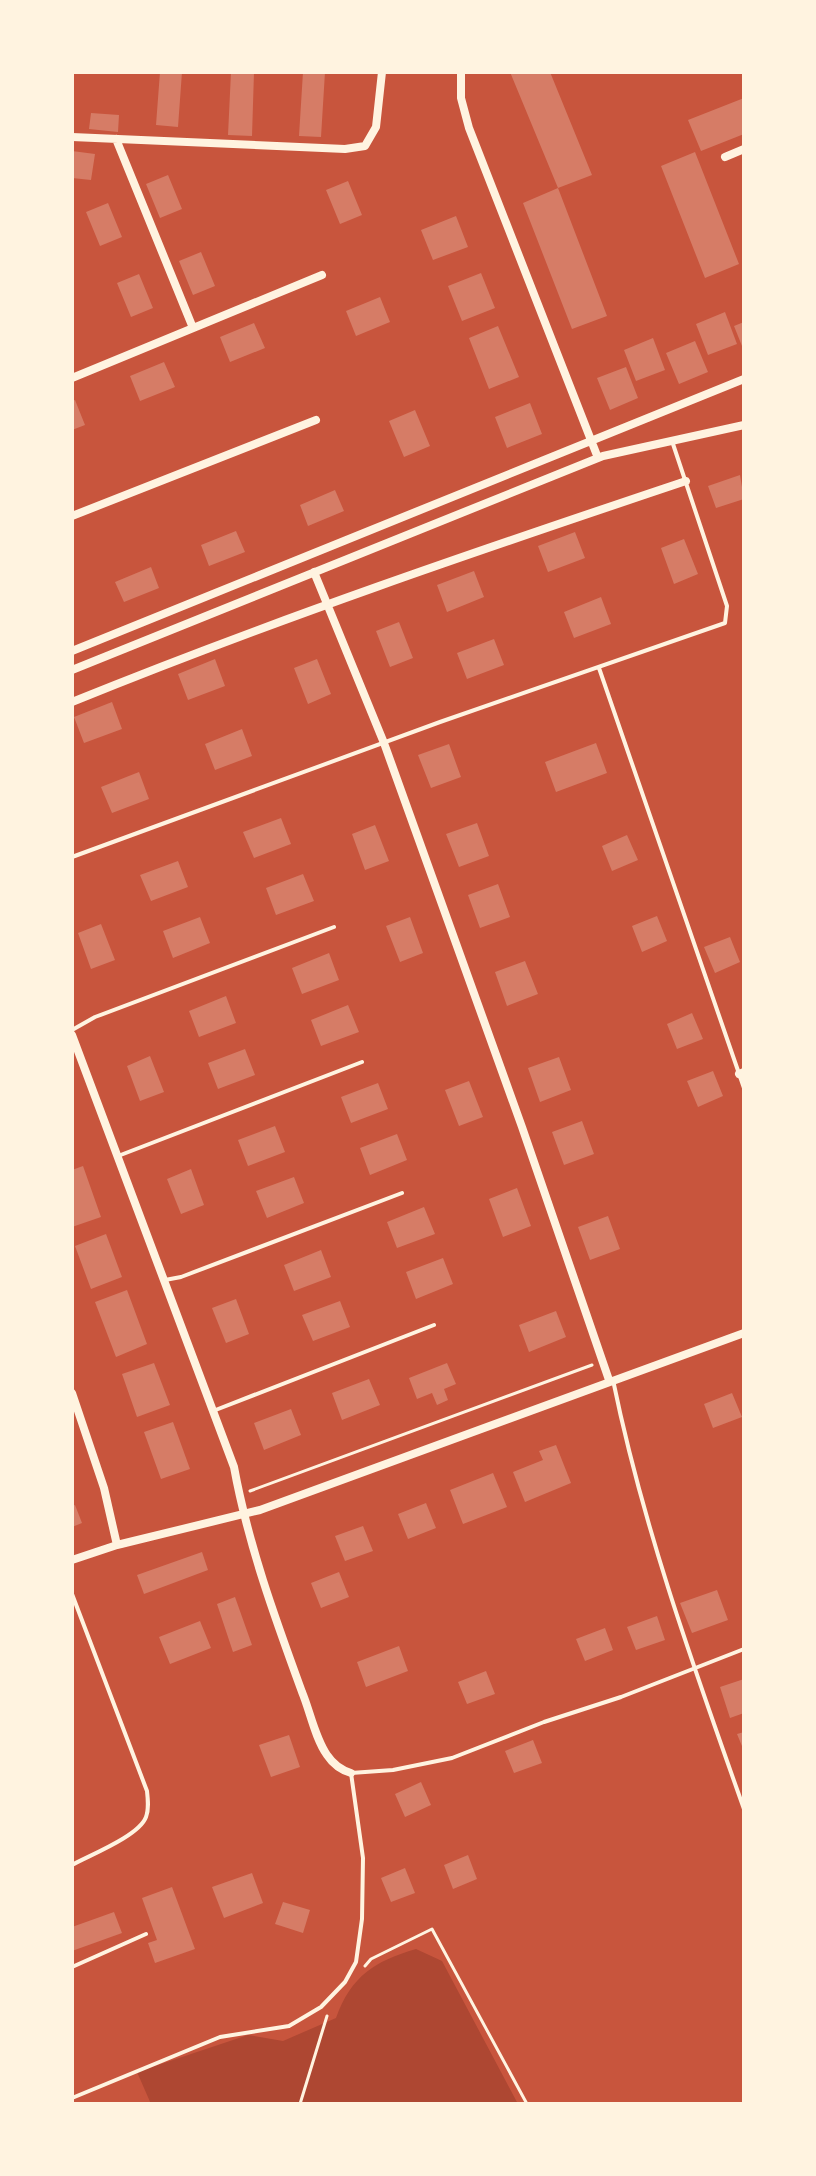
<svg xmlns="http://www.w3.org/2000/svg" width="816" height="2176" viewBox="0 0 816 2176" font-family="Montserrat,sans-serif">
<rect width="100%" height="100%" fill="#c8553d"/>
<path fill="#ae4732" d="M416 1949 442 1961 518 2104H151L137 2072 248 2035 283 2041 336 2018C351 1976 375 1961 416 1949Z"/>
<path fill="#d67c66" d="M160 72H182L178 127 156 125Z
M231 72H254L252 136 228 135Z
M303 72H325L321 137 299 136Z
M510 72H550L592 175 558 188Z
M744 98V134L701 151 688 120Z
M91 113 119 115 118 132 89 129Z
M72 151 95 154 91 180 72 178Z
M695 152 739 264 705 278 661 166Z
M168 175 182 209 160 218 146 184Z
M348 181 362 215 340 224 326 190Z
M558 188 607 316 572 329 523 203Z
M108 203 122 237 100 246 86 212Z
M456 216 468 247 433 260 421 230Z
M201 252 215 286 193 295 179 261Z
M481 273 495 308 462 321 448 286Z
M139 274 153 308 131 317 117 283Z
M380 297 390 322 356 336 346 311Z
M725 312 737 344 708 355 696 324Z
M744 322V351L734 326Z
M254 323 265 348 230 362 220 337Z
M498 326 519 377 489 389 469 338Z
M653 338 665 370 636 381 624 350Z
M695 341 708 372 679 384 666 353Z
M164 362 175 387 140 401 130 376Z
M626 367 638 398 610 410 597 378Z
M75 400 85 425 72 430V401Z
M530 403 542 434 507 448 495 417Z
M415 410 430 446 404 457 389 421Z
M740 475 744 499 716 508 708 486Z
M335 490 344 511 308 526 300 505Z
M236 531 245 552 209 566 201 545Z
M575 532 585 558 548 572 538 546Z
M684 539 698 574 674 584 661 548Z
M151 567 159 588 124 602 115 582Z
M474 571 484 597 447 612 437 585Z
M601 597 611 624 574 638 564 612Z
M399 622 413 658 390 667 376 631Z
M494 639 504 665 467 679 457 653Z
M215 659 225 686 188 700 178 674Z
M317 659 331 694 308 704 294 668Z
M112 702 122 729 84 743 74 717Z
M242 729 252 756 215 770 205 744Z
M596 743 607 773 556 792 545 762Z
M449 744 461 777 431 788 418 755Z
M139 772 149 799 112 813 101 787Z
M281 818 291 844 254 858 243 832Z
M477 823 489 856 459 867 446 834Z
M375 825 389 861 365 870 352 834Z
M627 835 638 860 612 871 602 846Z
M178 861 188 887 151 901 140 875Z
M303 874 314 901 276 915 266 888Z
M498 884 510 917 480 928 468 895Z
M657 916 667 941 642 952 632 926Z
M200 917 210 943 173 958 163 931Z
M410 917 423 953 400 962 386 926Z
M101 924 115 960 91 969 78 933Z
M730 937 740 962 715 973 704 947Z
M329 953 339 980 302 994 292 968Z
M525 961 538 994 507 1006 495 972Z
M226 996 236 1023 199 1037 189 1011Z
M348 1005 359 1032 321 1046 311 1020Z
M692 1013 703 1039 677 1049 667 1024Z
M245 1049 255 1075 218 1089 208 1063Z
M150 1056 164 1092 140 1101 127 1066Z
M559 1057 571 1090 540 1102 528 1068Z
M713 1071 723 1096 698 1107 687 1081Z
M469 1081 483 1117 459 1126 445 1090Z
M378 1083 388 1109 351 1123 341 1097Z
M582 1121 594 1154 564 1165 552 1132Z
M275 1126 285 1152 248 1166 238 1140Z
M397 1134 407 1160 370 1175 360 1148Z
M83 1166 101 1217 72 1227V1170Z
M191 1169 204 1205 181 1214 167 1179Z
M294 1177 304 1203 267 1218 256 1191Z
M517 1188 531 1226 503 1237 489 1199Z
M424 1207 435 1234 397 1248 387 1222Z
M608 1216 620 1249 590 1260 578 1227Z
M106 1234 122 1277 91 1289 75 1246Z
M321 1250 331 1277 294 1291 284 1265Z
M443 1258 453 1284 416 1299 406 1272Z
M127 1290 147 1344 116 1357 95 1302Z
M236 1299 249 1334 226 1343 212 1308Z
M340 1301 350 1327 313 1341 302 1315Z
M556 1311 566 1337 529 1352 519 1325Z
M154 1363 170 1405 137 1417 122 1374Z
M447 1363 456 1384 444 1389 448 1400 437 1405 432 1393 417 1399 409 1378Z
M369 1379 380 1405 342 1420 332 1393Z
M732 1393 742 1417 713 1428 704 1404Z
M291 1409 301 1435 264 1450 254 1423Z
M173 1422 190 1469 161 1479 144 1432Z
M556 1445 571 1483 525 1502 513 1472 543 1460 539 1451Z
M493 1473 507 1507 463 1524 450 1490Z
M426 1503 436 1528 408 1539 398 1514Z
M75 1505 82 1523 72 1527V1506Z
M363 1526 373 1551 345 1561 335 1536Z
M202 1552 208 1570 144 1594 137 1575Z
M339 1572 349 1597 321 1608 311 1583Z
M717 1590 728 1620 692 1633 680 1603Z
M235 1597 252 1645 233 1652 217 1604Z
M657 1616 665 1640 636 1650 627 1627Z
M200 1621 211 1648 170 1664 159 1637Z
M605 1628 613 1650 585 1661 576 1639Z
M399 1646 408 1671 366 1687 357 1662Z
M486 1671 495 1694 467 1704 458 1682Z
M744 1679V1713L730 1718 720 1687Z
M744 1732V1751L737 1734Z
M289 1735 300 1767 271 1777 259 1745Z
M533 1740 542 1763 514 1773 505 1751Z
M421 1782 431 1805 405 1817 395 1794Z
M468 1855 477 1879 453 1889 444 1865Z
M405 1868 415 1893 391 1902 381 1878Z
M252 1873 263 1903 224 1918 212 1887Z
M172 1887 195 1949 155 1963 148 1943 157 1940 142 1898Z
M283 1902 310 1910 303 1933 275 1924Z
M114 1912 122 1933 72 1951V1927Z"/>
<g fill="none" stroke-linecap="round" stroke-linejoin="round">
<path stroke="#fff3e0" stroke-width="3" d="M250 1491 592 1365
M365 1966 371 1959 432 1929 527 2104
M300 2104 327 2016"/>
<path stroke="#fff3e0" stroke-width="4" d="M599 668 744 1088
M72 857 440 722 725 623 727 606 672 441
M72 1030 95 1017 334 927
M118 1156 362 1062
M165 1280 181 1277 402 1193
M613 1380C643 1527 694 1668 744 1809
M213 1411 434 1325
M72 1594 147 1791C148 1800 149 1809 146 1817 139 1836 90 1855 72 1865
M72 1967 146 1934
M72 2098 220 2037 289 2026 321 2007 345 1982 356 1962 362 1919 363 1858 351 1773 393 1770 452 1758 544 1722 621 1697 744 1649"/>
<path stroke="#fff3e0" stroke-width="8" d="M461 72V98L469 128 598 458
M72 137 345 149 365 146 376 127 382 72
M116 139 193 328
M725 157 744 149
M72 378 322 275
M72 516 316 420
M314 572 384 743 522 1127 609 1380
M72 651 744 379
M72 670 603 456 744 425
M72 702C274 620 480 550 686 481
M72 1035 234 1467C248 1544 275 1618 302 1692 310 1711 315 1738 327 1755 333 1764 341 1770 351 1773
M739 1074 744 1072
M72 1393 104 1488 117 1545
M72 1560 117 1545 260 1510 744 1333"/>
</g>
<rect width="816" height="2176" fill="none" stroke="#fff3e0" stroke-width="148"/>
</svg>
